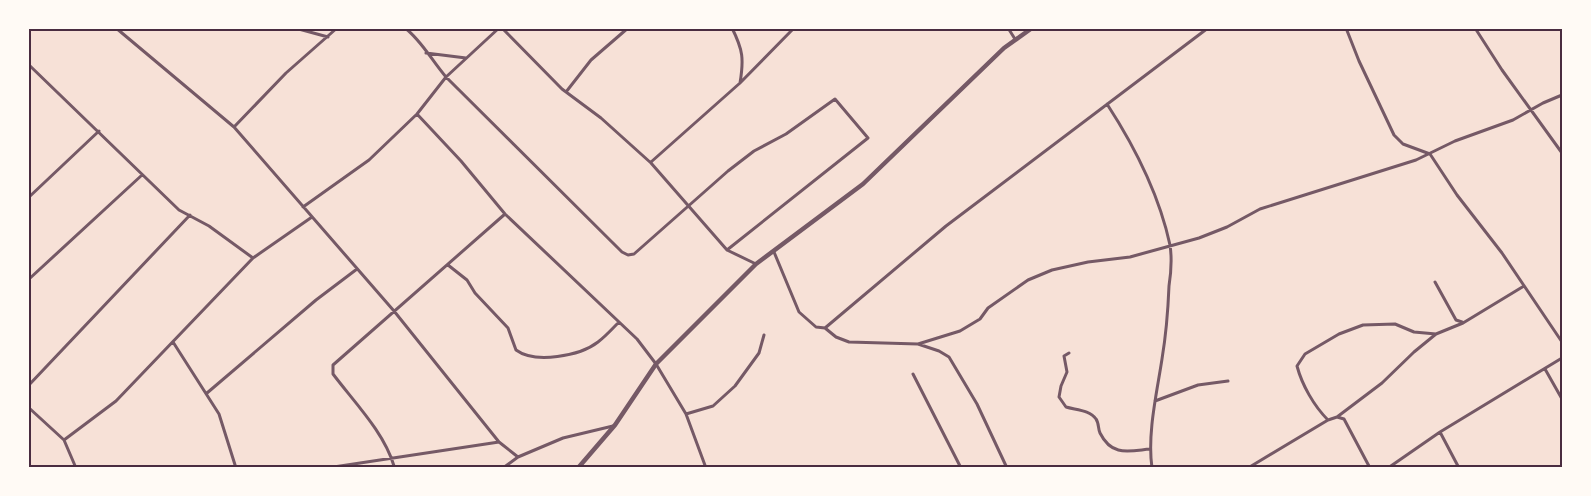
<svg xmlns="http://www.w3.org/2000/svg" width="1591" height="496" viewBox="0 0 1591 496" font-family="'PT Serif',serif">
<rect width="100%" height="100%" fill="#f7e1d7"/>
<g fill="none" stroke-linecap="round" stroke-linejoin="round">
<path stroke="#755966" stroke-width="3" d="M116 28 234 127 394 311 499 442 518 457 563 438 613 426
M295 28 328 37
M405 28C422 41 432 61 446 77L622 252 628 255 634 254 728 171 754 151 786 134 835 99 868 138 727 250
M502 28 562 89 601 118 651 163 727 250 756 264
M732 28C743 50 744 59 740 83
M1008 28 1015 39
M1346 28 1359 61 1394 135 1403 144 1430 154 1457 195 1502 253 1562 342
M1475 28 1502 70 1562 153
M426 53 466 58
M28 64 179 210 209 226 253 258
M566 92 591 60 628 28
M1107 104C1135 147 1159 194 1170 245 1172 258 1171 273 1169 286 1168 311 1166 335 1162 359 1157 392 1147 434 1152 468
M417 114 461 161 505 214 637 339 656 364 686 414 706 468
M234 127 286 73 337 28
M651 162 740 83 794 28
M28 198 99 131
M303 207 369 160 417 114 446 77 499 28
M774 252 799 312 816 327 825 328 836 337 849 342 918 344 939 351 949 357 977 404 1007 468
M448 265 467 280 475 293 508 328 516 350C535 364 580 356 598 342 606 336 612 329 619 322
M28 280 142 175
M1435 282 1456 320 1462 322
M825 328 946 226 1208 28
M173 342 219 414 236 468
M918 344 960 331 980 319 988 308 1028 280 1052 270 1088 262 1130 257 1199 238 1227 227 1260 209 1416 160 1455 141 1513 120 1543 103 1562 95
M1069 353 1064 356 1067 372 1061 386 1059 397 1066 407C1076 410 1090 410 1096 419 1099 423 1098 429 1100 433 1112 457 1129 451 1150 449
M1545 369 1562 399
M913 374 961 468
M28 386 190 215
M207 393 316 300 357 269
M1155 401 1198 385 1228 381
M28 407 64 440
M686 414 713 406 735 386 759 353 764 335
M1337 417 1382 383 1414 352 1436 334
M1328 420C1314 406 1302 385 1297 366L1305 354 1339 334 1363 325 1395 324 1414 332 1436 334 1463 323 1524 286
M1440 432 1459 468
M76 468 64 440 116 401 253 258 312 217
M327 468 499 442
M393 468 394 466C384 432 354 402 333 374V365L505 214
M503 468 518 457
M1248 468 1328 420 1337 417 1344 419 1370 468
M1388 468 1440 432 1562 358"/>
<path stroke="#755966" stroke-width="4.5" d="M578 468 615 425 656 364 756 264 863 184 1004 48 1032 28"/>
</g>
<rect width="1591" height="496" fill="none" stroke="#fffaf5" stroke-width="60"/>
<rect x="30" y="30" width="1531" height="436" fill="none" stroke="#4a2c40" stroke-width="2"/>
</svg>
